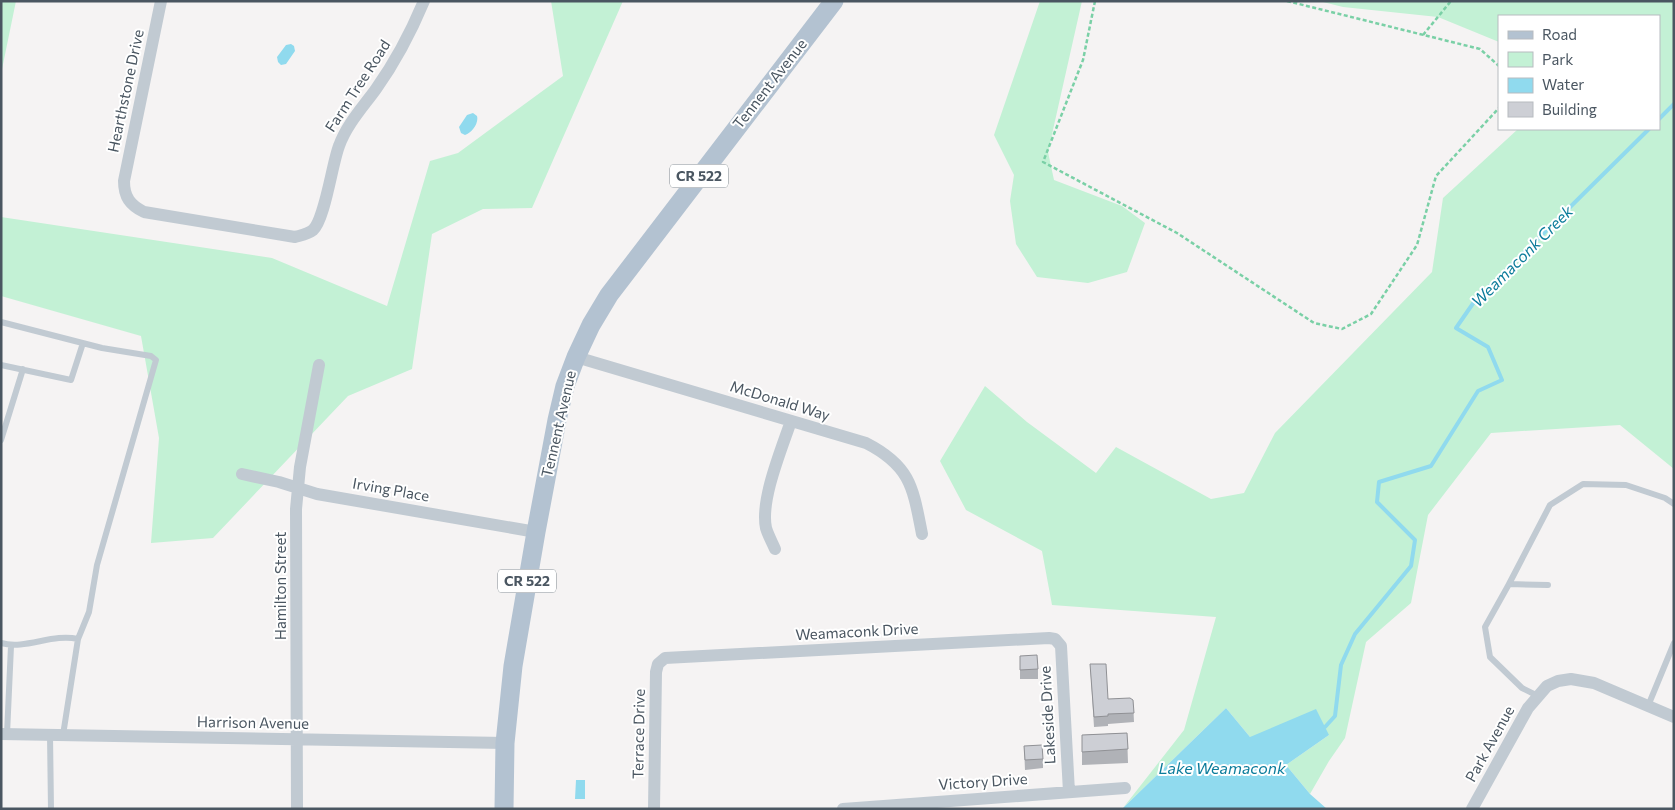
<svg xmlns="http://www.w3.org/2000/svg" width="1675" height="810" viewBox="0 0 1675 810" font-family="Commissioner,sans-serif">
<rect width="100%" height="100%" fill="#f5f3f3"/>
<path fill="#c3f1d5" d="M1 1H16L1 74Z
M551 1H623L532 208 483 209 432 234 412 369 348 396 213 538 151 543 159 438 141 336 1 296V217L272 258 387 306 430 161 458 153 563 76Z
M1040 1H1082L1048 152 1054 180 1122 206 1145 223 1127 272 1088 283 1037 277 1016 244 1010 201 1014 175 994 135Z
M1319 1H1674V469L1620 425 1491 433 1428 515 1411 603 1366 642 1345 738 1329 761 1310 794 1286 765 1329 735 1250 737 1226 708 1123 808 1184 730 1216 617 1052 605 1042 551 966 510 940 461 985 386 1027 422 1096 473 1116 447 1211 499 1244 493 1275 433 1432 272 1443 198 1518 129H1659V16H1499V42L1438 17 1343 7Z"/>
<path fill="#90daee" d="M291 44 294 46 295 51 286 64 281 65 278 62 277 57 286 45Z
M473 113 477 116C479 123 472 133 465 135L461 133 459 127 467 115Z
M1226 708 1250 737 1316 709 1329 735 1286 765 1310 794 1327 809H1122Z
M576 780H585V799H575Z"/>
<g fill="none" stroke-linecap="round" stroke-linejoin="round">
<path stroke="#90daee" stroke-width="4" d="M1659 119 1674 104
M1325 727 1335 716 1341 665 1355 634 1411 566 1415 540 1377 502 1379 482 1431 466 1478 391 1502 380 1488 347 1456 328 1474 302 1649 129"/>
<path stroke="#7ad0a6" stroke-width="2.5" stroke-dasharray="4 2.5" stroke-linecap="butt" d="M1095 1 1083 60 1043 162 1177 233 1314 323 1342 329 1371 314 1417 245 1436 176 1499 108
M1287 1 1480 49 1499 66
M1423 35 1451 1"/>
<path stroke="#c1cad2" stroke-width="6" d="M1 322 102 348 151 356 156 360 97 565 89 612 78 639
M1 365 71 380 83 343
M1 440 23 369
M1509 584 1550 505 1583 484 1626 485 1665 498 1674 504
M1 643C26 650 52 633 78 639L63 735
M1538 696 1522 688 1490 657 1485 627 1509 584 1548 585
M1648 706 1674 643
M7 734 11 646
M50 735 51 809"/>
<path stroke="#c1cad2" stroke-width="12" d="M161 1 124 181C124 197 130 205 144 212L295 237C302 235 308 234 313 230 325 219 332 164 339 146 347 124 363 107 376 89 396 61 411 32 424 1
M576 357 866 443C911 466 913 488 922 534
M242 474 279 482 317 494 536 532
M775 549C772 542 768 535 766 528 760 500 782 448 791 421
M1 734 505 743
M297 809 296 509 300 467 319 365
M654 809 656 672 658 664 665 658 1049 638 1055 639 1061 646 1069 792
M843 809 1125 788
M1472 809 1528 708 1547 686 1558 681 1571 679 1594 683 1674 717"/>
<path stroke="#b3c2d1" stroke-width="19" d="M504 809 505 743 513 666 536 532 557 420 565 386 576 357 591 325 609 295 834 1"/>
</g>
<path fill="#b0b2b7" d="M1020 656 1038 669V679H1020Z
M1090 664 1108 699 1133 700 1134 722 1108 724V726L1094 727Z
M1127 733 1128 763 1082 765V735Z
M1024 746 1043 759V768L1025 770Z"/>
<path fill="#cdcfd5" stroke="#909195" d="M1037 655 1038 669 1020 670V656Z
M1090 664H1106L1108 699 1130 698 1133 700 1134 713 1108 714V716L1094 717Z
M1127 733 1128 749 1082 752V735Z
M1042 745 1043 759 1025 760 1024 746Z"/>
<g text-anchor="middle" stroke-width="4" stroke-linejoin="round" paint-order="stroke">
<g fill="#fff" stroke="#808990" stroke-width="1">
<rect x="670" y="164.5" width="58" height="23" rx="4"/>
<rect x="498" y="569.5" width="58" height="23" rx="4"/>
</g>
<g font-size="14" font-weight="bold" fill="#4a5661">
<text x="699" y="181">CR 522</text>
<text x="527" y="586">CR 522</text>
</g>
<g font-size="15" fill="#4a5661" stroke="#fff">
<text transform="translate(770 84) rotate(-52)" y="5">Tennent Avenue</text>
<text transform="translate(358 86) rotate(-57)" y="5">Farm Tree Road</text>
<text transform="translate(126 91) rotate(-78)" y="5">Hearthstone Drive</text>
<text transform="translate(780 401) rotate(17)" y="5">McDonald Way</text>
<text transform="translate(559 424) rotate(-77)" y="5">Tennent Avenue</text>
<text transform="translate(391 490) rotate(10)" y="5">Irving Place</text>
<text transform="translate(281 586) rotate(-90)" y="5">Hamilton Street</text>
<text transform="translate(857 632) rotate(-3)" y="5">Weamaconk Drive</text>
<text transform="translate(1048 715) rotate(-93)" y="5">Lakeside Drive</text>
<text transform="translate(253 723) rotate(1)" y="5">Harrison Avenue</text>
<text transform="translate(639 734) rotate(-89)" y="5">Terrace Drive</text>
<text transform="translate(1490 744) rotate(-61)" y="5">Park Avenue</text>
<text transform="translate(983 782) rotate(-4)" y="5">Victory Drive</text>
</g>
<g font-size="16" font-style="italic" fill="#0c7c9b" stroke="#fff">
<text transform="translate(1522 256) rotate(-45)" y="6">Weamaconk Creek</text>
<text x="1222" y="774">Lake Weamaconk</text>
</g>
</g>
<rect width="1675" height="810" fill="none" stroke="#4a5661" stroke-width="5"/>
<rect x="1498" y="15" width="162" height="115" fill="#ffffff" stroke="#b7bbc0"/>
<rect x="1508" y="31" width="25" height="8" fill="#b3c2d1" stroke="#b7bbc0"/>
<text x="1542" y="40" font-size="15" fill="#4a5661">Road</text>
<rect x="1508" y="52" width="25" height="15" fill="#c3f1d5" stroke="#b7bbc0"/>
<text x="1542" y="65" font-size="15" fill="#4a5661">Park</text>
<rect x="1508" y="78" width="25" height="15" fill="#90daee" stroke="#b7bbc0"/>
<text x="1542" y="90" font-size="15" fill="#4a5661">Water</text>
<rect x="1508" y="102" width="25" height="15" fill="#cdcfd5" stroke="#b7bbc0"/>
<text x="1542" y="115" font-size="15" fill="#4a5661">Building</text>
</svg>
